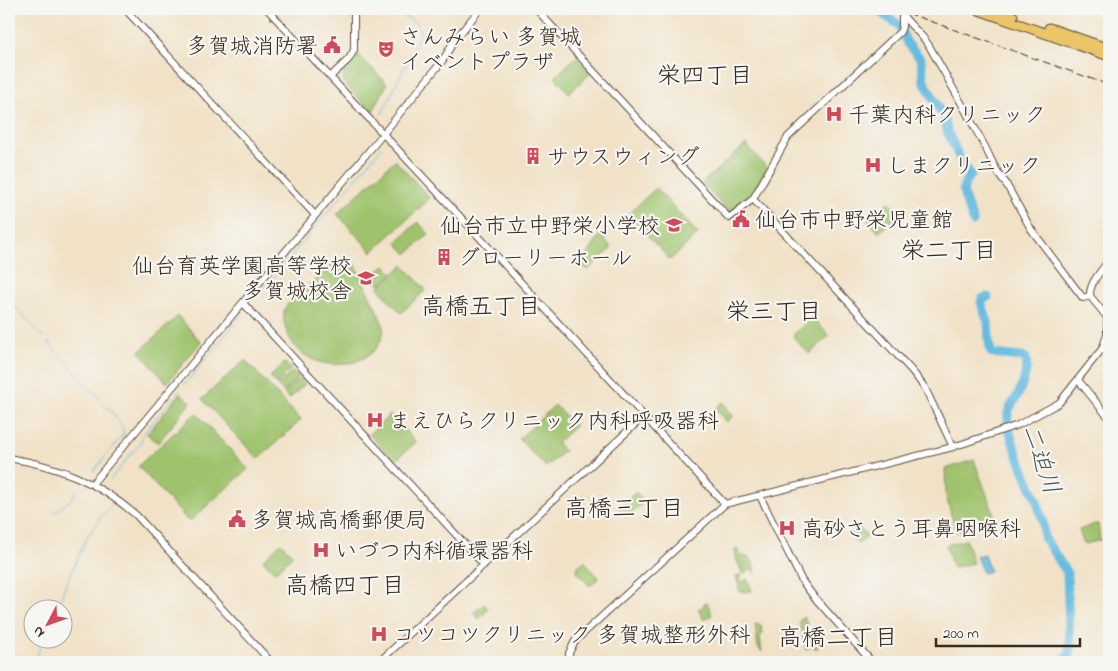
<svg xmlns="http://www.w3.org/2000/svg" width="1118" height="671" viewBox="0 0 1118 671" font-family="'Indie Flower','Klee One',sans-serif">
<rect width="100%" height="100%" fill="#f6f6f2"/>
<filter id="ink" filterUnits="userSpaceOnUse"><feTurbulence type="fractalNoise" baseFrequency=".02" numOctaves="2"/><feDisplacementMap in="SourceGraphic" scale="10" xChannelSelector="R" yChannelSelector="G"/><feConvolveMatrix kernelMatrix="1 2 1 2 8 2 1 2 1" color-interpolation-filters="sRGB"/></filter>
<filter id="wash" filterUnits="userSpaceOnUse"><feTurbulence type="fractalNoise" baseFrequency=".0096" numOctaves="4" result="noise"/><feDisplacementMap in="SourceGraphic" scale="20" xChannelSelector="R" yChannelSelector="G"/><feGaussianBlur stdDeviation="1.12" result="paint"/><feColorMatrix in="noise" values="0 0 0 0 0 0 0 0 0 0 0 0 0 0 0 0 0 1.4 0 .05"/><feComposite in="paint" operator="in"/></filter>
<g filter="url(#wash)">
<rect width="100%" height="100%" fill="#f1e2c7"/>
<path fill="#9fc36d" stroke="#6d7646" d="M357 53 387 84 373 111 370 110 344 83 343 71 357 57Z
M576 57 591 73 569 93 556 78V76Z
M746 144 767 168 751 196 730 214 702 183Z
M395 160 430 198 372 252 337 214Z
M656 188 698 234 670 260 628 214Z
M889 202 899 214 879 233 868 220Z
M418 222 429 234 407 254 396 242Z
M600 234 611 247 610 250 588 270 582 265Z
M336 261 355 264 383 324C390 368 304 385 286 329 283 320 282 311 288 304Z
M385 265 393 273 380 285 372 277Z
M403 265 426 290 401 313 378 288Z
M178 316 201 342 167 383 139 352Z
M810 319H814L829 336 809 354 794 338V334Z
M245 360 301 420 258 459 202 399Z
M285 363 291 369 276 384 270 377Z
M293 371 299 377 283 392 277 385Z
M300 378 305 384 289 399 284 393Z
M180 394 191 402 158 443 147 434Z
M723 402 733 416 727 422 715 409Z
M555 405 575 426 557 443 564 451 546 467 519 439Z
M196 413 248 469 189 522 138 466Z
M390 415 416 442 396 460H393L369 434Z
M974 460 996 520 956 532 946 496 945 469Z
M636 492 644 502 626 517 618 508Z
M1095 524H1098L1100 540 1086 544 1083 542 1079 530Z
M858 527 868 536 858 544 849 535Z
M966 540 973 563 953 568 946 545Z
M281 543 293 555 276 571 272 570 263 560Z
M735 550H738L741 556C753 556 753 563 755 573L751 569 743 574 737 561Z
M584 561 599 578 590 586 577 572 578 566Z
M741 575V582H745L746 579 748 580 752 591 740 592 736 576Z
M707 602 712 615 704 620 698 609 704 606V603Z
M484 604 488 610 479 619 473 613Z
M804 617C809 628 811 638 818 648L817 649 812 646 806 650 799 621Z
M755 624 761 625 763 634 760 637 762 652 758 648Z"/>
<path fill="#65bbe1" stroke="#507280" d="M984 554 990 571 983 573 976 556Z"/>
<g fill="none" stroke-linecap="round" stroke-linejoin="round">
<path stroke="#65bbe1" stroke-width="1" d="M382 114 421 33C417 18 400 15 387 9
M9 300 43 337
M254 301 382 147
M48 342 114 415 121 425 124 433 94 471
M185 384 241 316
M110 480 140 443 145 432 180 390
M54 513 70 500 77 491
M62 598 63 591 86 539 107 509H110L113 504
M34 662 44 638"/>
<path stroke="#65bbe1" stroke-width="9" d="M884 15 899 25 907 43 921 59 924 81 944 118 948 133 961 161 971 175C955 189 969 205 973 222
M988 297 982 299 981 302 988 322 989 342 991 352 994 354 1022 357 1026 358C1029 368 1021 390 1016 398 1012 405 1008 407 1008 415 1006 433 1024 469 1031 488L1036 498 1043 521 1044 537 1067 573 1070 653 1062 662"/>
</g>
</g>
<g filter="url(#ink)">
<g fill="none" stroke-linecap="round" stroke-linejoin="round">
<g stroke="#564637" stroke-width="8">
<path id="tertiary" d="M125 9 315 215
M267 9 466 223
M536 9 729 218 753 199
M899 9C905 22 919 31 928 44 947 77 966 111 984 145 991 158 995 171 1005 182L1031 229 1083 298 1090 296
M902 17V27L900 32 788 137 753 199 912 371 925 388 953 447
M330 77 349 59 354 50V9
M469 226 725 504
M243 303 484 565
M1078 380 1109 418
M9 458C61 467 96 481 136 515L271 662
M92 484 383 134 443 60 454 41 480 9
M760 496 802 581 814 597 872 662
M379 662 644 416
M569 662V653L575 641 725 504 953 447 1018 425 1059 403 1102 349 1107 335V317L1090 296C1089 283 1102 270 1109 260"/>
</g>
<g stroke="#564637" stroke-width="11">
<path id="trunk" d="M976 9 1109 56
M994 9 1013 16
M1049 28 1109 49"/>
</g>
<use href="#tertiary" stroke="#fff" stroke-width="6"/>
<use href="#trunk" stroke="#ecc569" stroke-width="9"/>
<path stroke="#3b2a1e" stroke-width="1" stroke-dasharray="8 4" stroke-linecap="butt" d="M896 9 1109 85"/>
</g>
</g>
<defs>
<g id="civic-bare" transform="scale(1.35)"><path d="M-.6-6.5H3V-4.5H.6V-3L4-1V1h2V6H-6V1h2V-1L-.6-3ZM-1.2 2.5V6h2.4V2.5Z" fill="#d1495b" stroke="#f6f6f2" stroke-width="2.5" paint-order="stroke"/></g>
<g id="theatre-bare" transform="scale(1.35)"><path d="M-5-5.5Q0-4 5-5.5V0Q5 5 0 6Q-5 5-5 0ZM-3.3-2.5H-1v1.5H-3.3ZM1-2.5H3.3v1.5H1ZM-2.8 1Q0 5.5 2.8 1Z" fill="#d1495b" stroke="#f6f6f2" stroke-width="2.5" paint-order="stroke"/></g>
<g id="hospital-bare" transform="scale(1.35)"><path d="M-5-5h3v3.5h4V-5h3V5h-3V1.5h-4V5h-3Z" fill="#d1495b" stroke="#f6f6f2" stroke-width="2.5" paint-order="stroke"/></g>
<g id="building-bare" transform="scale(1.35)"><path d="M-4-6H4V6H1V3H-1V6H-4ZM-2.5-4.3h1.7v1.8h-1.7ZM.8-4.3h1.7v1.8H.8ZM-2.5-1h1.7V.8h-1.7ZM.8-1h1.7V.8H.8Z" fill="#d1495b" stroke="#f6f6f2" stroke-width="2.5" paint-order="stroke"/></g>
<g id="school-bare" transform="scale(1.35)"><path d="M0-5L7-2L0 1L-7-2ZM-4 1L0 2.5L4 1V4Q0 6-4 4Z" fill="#d1495b" stroke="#f6f6f2" stroke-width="2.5" paint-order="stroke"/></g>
</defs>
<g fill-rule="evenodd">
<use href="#civic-bare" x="332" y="45"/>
<use href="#theatre-bare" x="386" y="49"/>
<use href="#hospital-bare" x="834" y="114"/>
<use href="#building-bare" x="533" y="156"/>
<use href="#hospital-bare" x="873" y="165"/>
<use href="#civic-bare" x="741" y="219"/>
<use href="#school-bare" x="674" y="225"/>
<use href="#building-bare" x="444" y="257"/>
<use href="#school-bare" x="366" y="278"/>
<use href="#hospital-bare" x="375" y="420"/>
<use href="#civic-bare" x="237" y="519"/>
<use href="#hospital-bare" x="787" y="528"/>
<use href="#hospital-bare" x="321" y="550"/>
<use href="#hospital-bare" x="379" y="634"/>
</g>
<g text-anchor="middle" stroke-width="4.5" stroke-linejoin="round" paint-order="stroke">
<g font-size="22" fill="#3b2a1e" stroke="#f6f6f2" text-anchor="start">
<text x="400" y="44">さんみらい 多賀城<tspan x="400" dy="25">イベントプラザ</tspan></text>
<text x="318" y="53" text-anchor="end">多賀城消防署</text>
<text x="848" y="122">千葉内科クリニック</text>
<text x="547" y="164">サウスウィング</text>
<text x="887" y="173">しまクリニック</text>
<text x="755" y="227">仙台市中野栄児童館</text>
<text x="660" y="233" text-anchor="end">仙台市立中野栄小学校</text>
<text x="458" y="265">グローリーホール</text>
<text x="352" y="273" text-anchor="end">仙台育英学園高等学校<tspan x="352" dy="25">多賀城校舎</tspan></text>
<text x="389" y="428">まえひらクリニック内科呼吸器科</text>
<text x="251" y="527">多賀城高橋郵便局</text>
<text x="801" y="536">高砂さとう耳鼻咽喉科</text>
<text x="335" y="558">いづつ内科循環器科</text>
<text x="393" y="642">コツコツクリニック 多賀城整形外科</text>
</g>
<g font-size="24" fill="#3b2a1e" stroke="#f6f6f2">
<text x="705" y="83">栄四丁目</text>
<text x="949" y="258">栄二丁目</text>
<text x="481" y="314">高橋五丁目</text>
<text x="774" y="319">栄三丁目</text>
<text x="624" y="516">高橋三丁目</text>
<text x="345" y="593">高橋四丁目</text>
<text x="838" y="645">高橋二丁目</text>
</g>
<g font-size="24" font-style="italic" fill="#485658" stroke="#f6f6f2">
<text transform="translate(1042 459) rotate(71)" y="8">二迫川</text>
</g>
</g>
<rect width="1118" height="671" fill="none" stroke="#f6f6f2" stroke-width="30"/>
<g transform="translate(48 624) rotate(229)"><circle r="24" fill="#f6f6f2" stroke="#aba49d"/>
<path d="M0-4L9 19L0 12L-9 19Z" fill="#d1495b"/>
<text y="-8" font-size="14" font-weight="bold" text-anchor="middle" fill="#3b2a1e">N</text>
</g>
<path d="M936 638v8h144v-8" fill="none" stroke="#3b2a1e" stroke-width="2.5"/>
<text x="943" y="638" font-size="15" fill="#3b2a1e" stroke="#f6f6f2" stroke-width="4" paint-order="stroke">200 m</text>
</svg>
